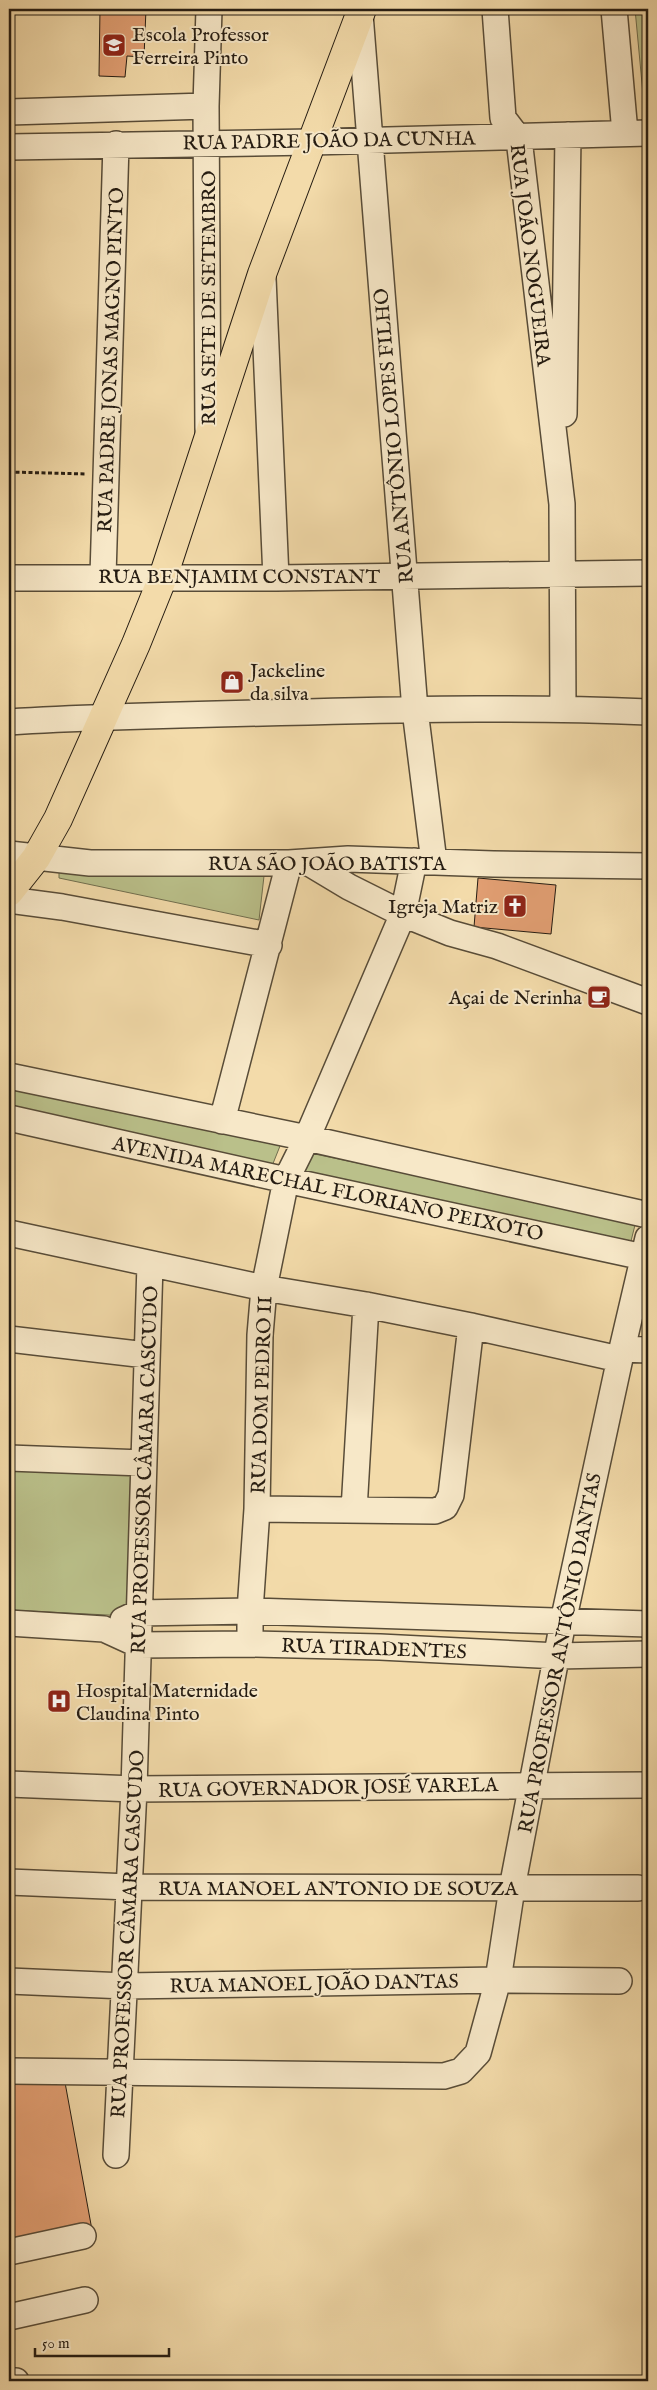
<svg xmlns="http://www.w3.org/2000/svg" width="657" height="2390" viewBox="0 0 657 2390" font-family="'IM FELL English',serif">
<rect width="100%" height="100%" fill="#f3dbaa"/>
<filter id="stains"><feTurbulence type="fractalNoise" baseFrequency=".004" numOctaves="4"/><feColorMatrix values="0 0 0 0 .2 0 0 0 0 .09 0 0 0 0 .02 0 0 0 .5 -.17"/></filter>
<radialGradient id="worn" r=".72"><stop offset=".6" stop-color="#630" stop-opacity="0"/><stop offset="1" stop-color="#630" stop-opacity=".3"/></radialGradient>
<path fill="#bac08a" stroke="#706e4e" d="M635 9H648V105H644Z
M59 866 264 876 259 920 59 878Z
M9 1085 282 1141 270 1171 9 1112Z
M305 1152 636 1221 630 1245 297 1174Z
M9 1460 131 1462 127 1616 9 1610Z"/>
<path fill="#e29f73" stroke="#251c12" d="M100 9H146L144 57 127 56 125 77 99 76Z
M478 878 556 885 551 934 474 927Z
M9 2075 64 2077 92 2230 9 2247Z"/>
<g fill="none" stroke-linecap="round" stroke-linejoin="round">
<g stroke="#584c38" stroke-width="28">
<path id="minor" d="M495 9 503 118 519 139 562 504 563 708
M614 9 625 133
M360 14 415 710 434 862
M9 112 206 106
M9 147 312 142 648 133
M263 278 276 578
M564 414 568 135
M208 430 206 106 209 9
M103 576 116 144
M9 578H276L648 573
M9 722C108 716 208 714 308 712 421 709 535 707 648 712
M9 854 90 863H289L348 859 493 864 648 866
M309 863 349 887 403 914 450 933 497 946 648 1002
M9 900 62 907 269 945
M9 1076 307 1138 648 1215
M9 1118 286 1180 648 1258
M222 1121 289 863
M9 1233 264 1288 366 1305 471 1326 619 1359
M9 1339 146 1355
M622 1349 648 1350
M9 1458 143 1463
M257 1509 435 1511 445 1507 451 1495 471 1326
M354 1510 366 1305
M123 1620 138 1613 250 1611 648 1624
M9 1623 104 1629 139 1645 250 1644 380 1647 558 1656 648 1654
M250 1644V1611L257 1509 260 1335 264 1288 286 1180 307 1138 403 914 414 861
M9 1784 134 1789 648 1785
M9 1882 129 1887 638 1888
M9 1981 125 1986 498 1980 619 1981
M9 2071 444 2076 461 2071 478 2053 498 1980 512 1888 563 1622 622 1349 648 1238
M116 2155 134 1789 150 1264
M9 2252 83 2236
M9 2317 85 2300
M9 2381H16"/>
</g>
<g stroke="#251c12" stroke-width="30">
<path id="highway" d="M9 892 36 858 58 819 136 644 163 577 262 274 362 9"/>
</g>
<path stroke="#251c12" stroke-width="3" stroke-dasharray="4 2.5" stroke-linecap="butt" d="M9 472 86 474"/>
<use href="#minor" stroke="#f7e8c8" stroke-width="25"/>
<use href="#highway" stroke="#f3dbaa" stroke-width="28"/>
</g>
<defs>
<g id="school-square" transform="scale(1.25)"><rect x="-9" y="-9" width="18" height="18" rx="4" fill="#8f2418" stroke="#f7e8c8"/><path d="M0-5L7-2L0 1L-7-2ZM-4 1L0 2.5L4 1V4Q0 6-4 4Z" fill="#fff"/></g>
<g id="shop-square" transform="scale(1.25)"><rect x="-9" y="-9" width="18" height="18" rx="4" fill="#8f2418" stroke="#f7e8c8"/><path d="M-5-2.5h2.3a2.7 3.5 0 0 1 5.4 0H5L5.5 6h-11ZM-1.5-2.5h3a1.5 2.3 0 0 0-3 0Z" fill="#fff"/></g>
<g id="church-square" transform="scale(1.25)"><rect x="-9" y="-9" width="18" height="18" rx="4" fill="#8f2418" stroke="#f7e8c8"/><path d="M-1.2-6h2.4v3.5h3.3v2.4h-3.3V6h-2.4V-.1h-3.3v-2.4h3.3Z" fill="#fff"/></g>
<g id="cafe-square" transform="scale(1.25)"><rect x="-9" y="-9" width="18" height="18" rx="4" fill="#8f2418" stroke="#f7e8c8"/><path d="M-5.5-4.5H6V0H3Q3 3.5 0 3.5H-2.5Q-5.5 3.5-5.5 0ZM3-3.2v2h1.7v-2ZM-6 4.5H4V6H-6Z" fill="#fff"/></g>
<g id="hospital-square" transform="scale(1.25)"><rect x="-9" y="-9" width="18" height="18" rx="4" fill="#8f2418" stroke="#f7e8c8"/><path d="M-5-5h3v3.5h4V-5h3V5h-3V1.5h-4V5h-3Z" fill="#fff"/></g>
</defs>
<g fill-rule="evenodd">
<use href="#school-square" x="114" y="45"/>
<use href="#shop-square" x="232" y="682"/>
<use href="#church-square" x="515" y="906"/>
<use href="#cafe-square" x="599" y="997"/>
<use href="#hospital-square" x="59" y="1701"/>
</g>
<g text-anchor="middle" stroke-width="4" stroke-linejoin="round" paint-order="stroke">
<g font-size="20" fill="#251c12" stroke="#f7e8c8" text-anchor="start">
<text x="132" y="41">Escola Professor<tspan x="132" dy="23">Ferreira Pinto</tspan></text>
<text x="250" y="677">Jackeline<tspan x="250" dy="23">da silva</tspan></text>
<text x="498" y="913" text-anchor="end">Igreja Matriz</text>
<text x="582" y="1004" text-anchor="end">Açai de Nerinha</text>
<text x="76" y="1697">Hospital Maternidade<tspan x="76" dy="23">Claudina Pinto</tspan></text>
</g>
<g font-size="20" fill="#251c12" stroke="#f7e8c8">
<text transform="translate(329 140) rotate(-1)" y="7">RUA PADRE JOÃO DA CUNHA</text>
<text transform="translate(531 255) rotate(83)" y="7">RUA JOÃO NOGUEIRA</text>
<text transform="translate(208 298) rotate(-90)" y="7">RUA SETE DE SETEMBRO</text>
<text transform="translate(110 360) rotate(-88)" y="7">RUA PADRE JONAS MAGNO PINTO</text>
<text transform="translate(393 436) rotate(-95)" y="7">RUA ANTÔNIO LOPES FILHO</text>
<text x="239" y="583">RUA BENJAMIM CONSTANT</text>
<text x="327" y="870">RUA SÃO JOÃO BATISTA</text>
<text transform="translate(328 1188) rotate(12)" y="7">AVENIDA MARECHAL FLORIANO PEIXOTO</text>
<text transform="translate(261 1395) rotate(-88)" y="7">RUA DOM PEDRO II</text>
<text transform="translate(144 1470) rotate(-88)" y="7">RUA PROFESSOR CÂMARA CASCUDO</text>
<text transform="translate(374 1648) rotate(2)" y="7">RUA TIRADENTES</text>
<text transform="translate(559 1653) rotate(-79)" y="7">RUA PROFESSOR ANTÔNIO DANTAS</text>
<text transform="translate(328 1787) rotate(-1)" y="7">RUA GOVERNADOR JOSÉ VARELA</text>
<text x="338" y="1895">RUA MANOEL ANTONIO DE SOUZA</text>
<text transform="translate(127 1934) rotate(-87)" y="7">RUA PROFESSOR CÂMARA CASCUDO</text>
<text transform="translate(314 1983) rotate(-1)" y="7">RUA MANOEL JOÃO DANTAS</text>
</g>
</g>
<rect width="657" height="2390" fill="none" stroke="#f3dbaa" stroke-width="30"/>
<rect x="10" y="10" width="637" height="2370" fill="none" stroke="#251c12" stroke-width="2.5"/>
<rect x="15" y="15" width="627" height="2360" fill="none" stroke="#251c12"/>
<path d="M35 2348v8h134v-8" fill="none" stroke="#251c12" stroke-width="2.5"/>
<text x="42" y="2348" font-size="15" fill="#251c12" stroke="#f7e8c8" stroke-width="4" paint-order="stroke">50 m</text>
<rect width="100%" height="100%" filter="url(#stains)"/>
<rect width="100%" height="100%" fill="url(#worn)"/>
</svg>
